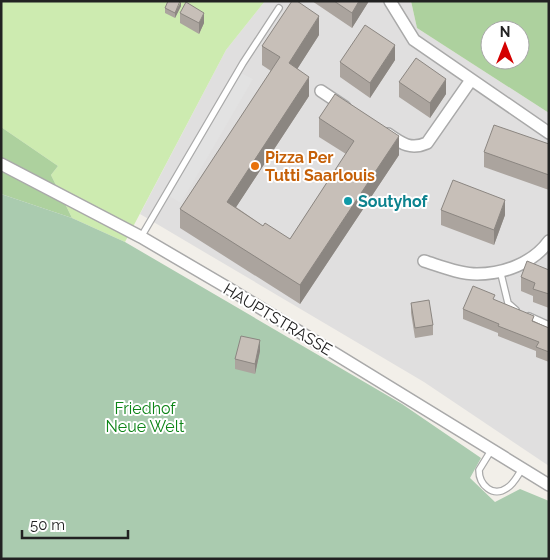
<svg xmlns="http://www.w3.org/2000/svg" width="550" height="560" viewBox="0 0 550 560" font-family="Raleway,sans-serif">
<rect width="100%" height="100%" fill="#f2efe9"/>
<path fill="#e0dfdf" d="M265 1H411L417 28 549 113V466L424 382 140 214 226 50Z"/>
<path fill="#cdebb0" d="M1 1H265L226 50 125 242 72 218 51 175 58 166 1 127Z"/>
<path fill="#add19e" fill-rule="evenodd" d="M411 1H549V113L417 28ZM490 30H520V60H490Z
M1 127 58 166 51 175 72 218 1 194Z"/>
<path fill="#aacbaf" d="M1 194 72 218 125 242 402 404 481 458 470 478 495 502 520 489 549 501V559H1Z"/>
<path fill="#e2e2e2" d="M241 73 253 79 181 203 169 196Z"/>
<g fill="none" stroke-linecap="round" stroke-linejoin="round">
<g stroke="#a9a9a9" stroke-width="8">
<path id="service" d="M141 237 243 63 279 8
M500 270 508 303 516 310
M529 316 549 325
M492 449 479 470C479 485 493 498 507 488 514 484 518 475 522 469"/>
</g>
<g stroke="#a9a9a9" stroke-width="14">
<path id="minor" d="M390 1 414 40 549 133
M321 91 345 107
M388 134C402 144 411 150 427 143L471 80
M1 164 141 237 228 288 549 485
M424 261C440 266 459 274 477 274 504 274 533 263 549 241"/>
</g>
<use href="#service" stroke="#fff" stroke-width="5.5"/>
<use href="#minor" stroke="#fff" stroke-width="11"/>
</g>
<path fill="#aba49e" d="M312 1H369L352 28Z
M181 6 175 18 165 13V8Z
M180 13 204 23 199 34 180 23Z
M319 35 297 69 309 96 236 207 263 226 290 239 346 154 319 137V118L399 155 300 304 180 228V209L271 71 262 65V46Z
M395 60 370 98 340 77V62Z
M399 82 446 94 430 118 399 97Z
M549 144V190L484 167V152Z
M441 210 505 215 494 245 441 225Z
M549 270V308L533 302V296L521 291V277Z
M495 300 534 321 549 328V362L536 357V351L498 336V333L463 319V309Z
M411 303 433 325V335L415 338 411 313Z
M260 351 255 374 235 369V359Z"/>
<path fill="#8b8681" d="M181 1V6L175 18V13Z
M359 1H369L352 28V13Z
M204 13V23L199 34V23Z
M319 16V35L289 82V63Z
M395 45V60L370 98V83Z
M309 77V96L227 221V202Z
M446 79V94L430 118V103Z
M399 136V155L300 304V285Z
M505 200V215L494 245V230Z
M260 340V351L255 374V364Z"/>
<path fill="#c7bfb8" stroke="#8b8681" d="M168 1H180L175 13 165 8Z
M292 1H297L319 16 289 63 309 77 227 202 263 226 265 223 290 239 354 141 319 118 335 94 399 136 300 285 180 209 280 57 262 46Z
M334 1H359L352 13Z
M186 2 204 13 199 23 180 13Z
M365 25 395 45 370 83 340 62Z
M416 58 446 79 430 103 399 82Z
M494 125 549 144V175L484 152Z
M453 180 505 200 494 230 441 210Z
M527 261 549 270V294L533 289 535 283 521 277Z
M473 286 495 295 493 299 534 316 532 321 549 328V352L536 347 539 342 498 326 499 324 463 309Z
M429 300 433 325 415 328 411 303Z
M241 336 260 340 255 364 235 359Z"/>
<circle fill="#e8710a" stroke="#fff" stroke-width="2" cx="255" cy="166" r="5"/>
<circle fill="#0f9aa8" stroke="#fff" stroke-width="2" cx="348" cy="201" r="5"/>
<g text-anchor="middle" stroke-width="4" stroke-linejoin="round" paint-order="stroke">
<g font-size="16" font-weight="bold" fill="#c56008" stroke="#fff" text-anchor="start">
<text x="265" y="163">Pizza Per<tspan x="265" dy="18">Tutti Saarlouis</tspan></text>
</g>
<g font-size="16" font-weight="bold" fill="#0d838f" stroke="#fff" text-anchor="start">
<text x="358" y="207">Soutyhof</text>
</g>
<g font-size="16" fill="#222" stroke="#fff">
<text transform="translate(278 319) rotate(31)" y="6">HAUPTSTRASSE</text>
</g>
<g font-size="16" fill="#0c8416" stroke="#fff">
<text x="145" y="414">Friedhof<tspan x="145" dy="18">Neue Welt</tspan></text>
</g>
</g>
<rect width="550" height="560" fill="none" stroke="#222222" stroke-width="5"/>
<g transform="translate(505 45)"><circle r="24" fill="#ffffff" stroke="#a7a7a7"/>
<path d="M0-4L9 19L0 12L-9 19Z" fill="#d40000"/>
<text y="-8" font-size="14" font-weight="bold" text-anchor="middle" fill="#222222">N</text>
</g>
<path d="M22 530v8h106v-8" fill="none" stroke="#222222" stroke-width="2.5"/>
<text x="30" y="530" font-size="15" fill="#222222" stroke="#ffffff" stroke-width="4" paint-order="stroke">50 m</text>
</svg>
